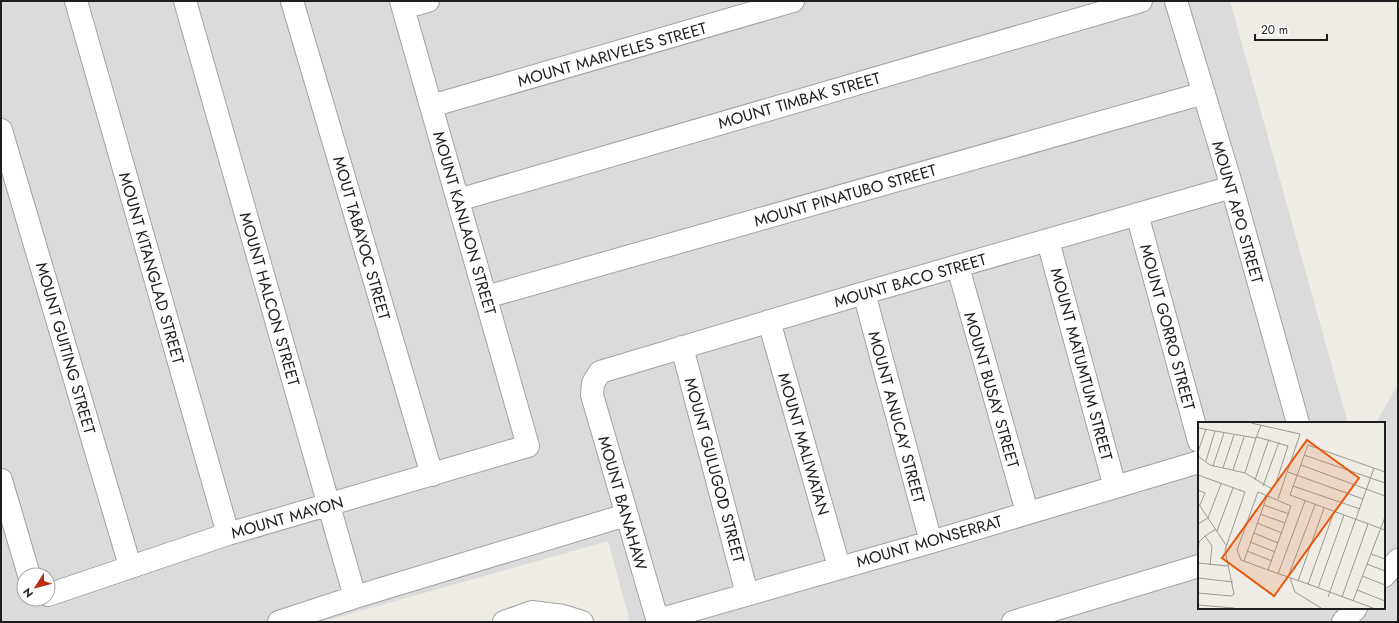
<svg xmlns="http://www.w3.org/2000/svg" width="1399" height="623" viewBox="0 0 1399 623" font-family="Jost,sans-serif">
<rect width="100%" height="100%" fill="#eeece5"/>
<path fill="#dcdbdb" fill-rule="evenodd" d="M1 1H1230L1347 420 1346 423H1199V608H1384V423H1376L1398 384V622H630L608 541 321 622H1ZM24 575H48V599H24Z"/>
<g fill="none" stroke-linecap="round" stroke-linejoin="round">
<g stroke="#a2a2a2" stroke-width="24">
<path id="street" d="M76 1 228 534
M185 1 355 597
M292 1 432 475
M1176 1 1232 187 1298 423
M403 8 428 1
M431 106 793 1
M1 130 130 566
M458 200 1141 1
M1137 214 1199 441
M1048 241 1115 487
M958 267 1027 512
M864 293 931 542
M486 297 1204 93
M769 321 839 567
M682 347 747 594
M1 480 29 575
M1384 576 1398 560
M48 595 228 534 528 446 401 1
M658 620 931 542 1199 462
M279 622 355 597 626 515
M504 622 532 612 563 616 582 622
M658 622 592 395 593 383 600 372 864 293 1232 187
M1013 622 1199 566
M1343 622 1356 608"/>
</g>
<use href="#street" stroke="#fff" stroke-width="22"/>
</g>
<g text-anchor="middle" stroke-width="4" stroke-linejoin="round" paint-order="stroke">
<g font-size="16" fill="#1e1e1e" stroke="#fff">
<text transform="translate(612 54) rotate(-16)" y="6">MOUNT MARIVELES STREET</text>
<text transform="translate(799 100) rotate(-16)" y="6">MOUNT TIMBAK STREET</text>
<text transform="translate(845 195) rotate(-16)" y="6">MOUNT PINATUBO STREET</text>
<text transform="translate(1238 212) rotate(74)" y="6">MOUNT APO STREET</text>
<text transform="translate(465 223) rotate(74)" y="6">MOUNT KANLAON STREET</text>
<text transform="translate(362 238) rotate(74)" y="6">MOUT TABAYOC STREET</text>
<text transform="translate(152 268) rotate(74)" y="6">MOUNT KITANGLAD STREET</text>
<text transform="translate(910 280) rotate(-16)" y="6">MOUNT BACO STREET</text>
<text transform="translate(270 299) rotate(74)" y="6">MOUNT HALCON STREET</text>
<text transform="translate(1168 327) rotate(75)" y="6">MOUNT GORRO STREET</text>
<text transform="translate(66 348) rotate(74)" y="6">MOUNT GUITING STREET</text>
<text transform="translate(1082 364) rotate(75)" y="6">MOUNT MATUMTUM STREET</text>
<text transform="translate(992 390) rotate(74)" y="6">MOUNT BUSAY STREET</text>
<text transform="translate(897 417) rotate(75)" y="6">MOUNT ANUCAY STREET</text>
<text transform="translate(804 444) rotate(74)" y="6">MOUNT MALIWATAN</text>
<text transform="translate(715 470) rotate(75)" y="6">MOUNT GULUGOD STREET</text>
<text transform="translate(623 503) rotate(74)" y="6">MOUNT BANAHAW</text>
<text transform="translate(287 517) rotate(-16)" y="6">MOUNT MAYON</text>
<text transform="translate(929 541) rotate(-16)" y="6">MOUNT MONSERRAT</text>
</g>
</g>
<g transform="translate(1198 422)">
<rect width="187" height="187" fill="#eeece5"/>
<path fill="none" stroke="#9b9a95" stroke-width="1" d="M53 1 102 12 80 77M0 6 58 16 63 3M0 30 8 7M106 33 187 61M0 34 12 43 47 51 74 67 77 64 90 24 59 15M8 39 17 9M103 43 187 74M15 44 26 11M25 46 36 13M35 48 46 15M90 50 165 77M187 50 110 23 92 73 187 108M47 51 58 16M0 53 47 70 27 128 36 172 33 174 0 171M57 58 71 17M65 64 81 20M95 64 162 87M0 68 7 71 2 83M0 81 28 123M66 83 91 92M62 92 87 101M59 101 84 111M0 102 10 96 23 62M19 109 35 66M56 111 80 121M52 120 77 130M49 129 74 139M0 130 1 120 7 114M173 132 187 137M46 139 69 74M0 141 30 144M169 142 187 149M12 143 14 124 7 114 18 107M70 148 93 84 60 70 39 128 43 138 70 148 110 162 175 186M80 152 107 79M164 154 187 163M90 155 117 83M0 156 35 160M92 156 97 170 123 186M100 159 126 86M110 162 136 90M120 166 146 93M159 168 187 179M130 175 176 46M144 175 170 102M155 179 187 95M0 183 36 186"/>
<path fill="#e8590c" fill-opacity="0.15" stroke="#e8590c" stroke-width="2" d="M109 18 161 56 76 174 24 136Z"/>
<rect width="187" height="187" fill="none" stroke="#1e1e1e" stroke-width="2"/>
</g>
<rect width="1399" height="623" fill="none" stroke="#1e1e1e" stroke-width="4"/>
<g transform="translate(36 587) rotate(234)"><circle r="19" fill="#ffffff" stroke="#a5a5a5"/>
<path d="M0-3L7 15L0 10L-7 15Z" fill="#b92d13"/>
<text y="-6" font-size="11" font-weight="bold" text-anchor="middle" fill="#1e1e1e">N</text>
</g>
<path d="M1255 34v6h72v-6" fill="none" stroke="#1e1e1e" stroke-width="2"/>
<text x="1261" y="34" font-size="12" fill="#1e1e1e" stroke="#ffffff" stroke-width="3" paint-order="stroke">20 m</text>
</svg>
